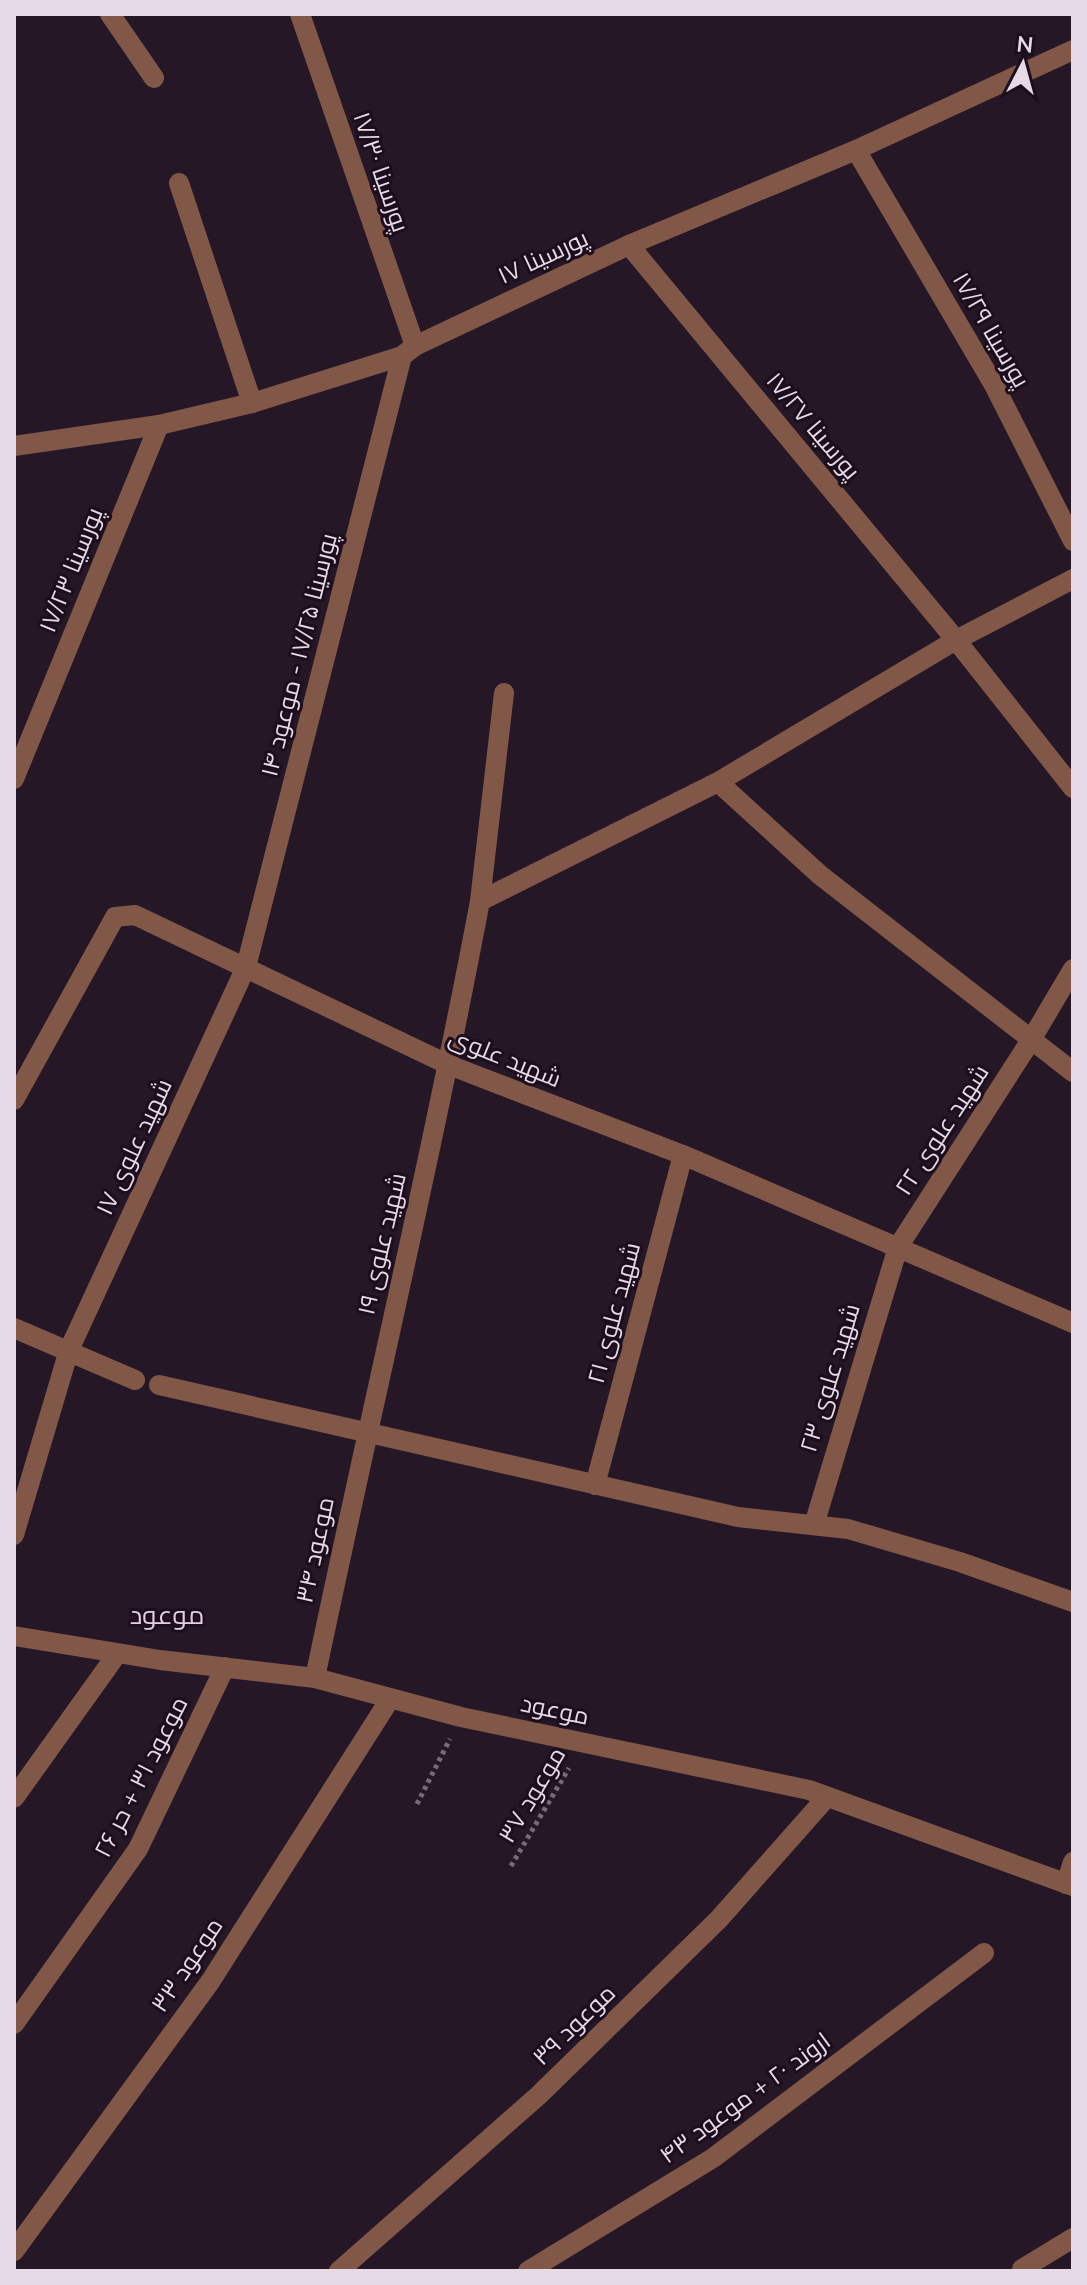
<svg xmlns="http://www.w3.org/2000/svg" width="1087" height="2285" viewBox="0 0 1087 2285" font-family="'Nunito Sans',Cairo,sans-serif">
<rect width="100%" height="100%" fill="#261727"/>
<g fill="none" stroke-linecap="round" stroke-linejoin="round">
<path stroke="#786b78" stroke-width="5" stroke-dasharray="4 4" stroke-linecap="butt" d="M417 1804 450 1739
M511 1866 569 1768"/>
<path stroke="#815747" stroke-width="20" d="M110 14 154 78
M300 14 415 346
M856 150 994 385 1073 541
M179 183 252 403
M629 245 956 640 1073 788
M14 779 159 425
M718 782 820 875 1073 1072
M480 901 504 693
M14 1100 115 917 135 915 449 1065 683 1155 1073 1323
M14 1328 135 1380
M159 1385 738 1517 848 1529 960 1562 1073 1602
M595 1485 683 1155
M814 1525 898 1247 1031 1040 1073 969
M14 1535 69 1350 246 967 402 356
M14 1636 160 1660 315 1678 461 1717 809 1790 1073 1886
M315 1678C369 1419 431 1161 480 901L718 782 956 640 1073 579
M14 1798 117 1654
M1066 1884 1073 1862
M14 2024 138 1849 225 1667
M14 2251 210 1982 390 1699
M339 2271 539 2095 719 1919 827 1797
M528 2271 713 2158 984 1953
M1024 2271 1022 2269 1073 2238"/>
<path stroke="#815747" stroke-width="20" d="M14 446 159 425 252 403 402 356 415 346 629 245 856 150 1073 50"/>
</g>
<g text-anchor="middle" stroke-width="6" stroke-linejoin="round" paint-order="stroke">
<g font-size="24" fill="#e5dae5" stroke="#1c0e1d">
<text transform="translate(381 172) rotate(71)" y="8">پورسینا ۱۷/۳۰</text>
<text transform="translate(543 257) rotate(-25)" y="8">پورسینا ۱۷</text>
<text transform="translate(991 330) rotate(60)" y="8">پورسینا ۱۷/۲۹</text>
<text transform="translate(813 426) rotate(50)" y="8">پورسینا ۱۷/۲۷</text>
<text transform="translate(71 570) rotate(-68)" y="8">پورسینا ۱۷/۲۳</text>
<text transform="translate(299 655) rotate(-76)" y="8">پورسینا ۱۷/۲۵ - موعود ۱۴</text>
<text transform="translate(505 1058) rotate(22)" y="8">شهید علوی</text>
<text transform="translate(942 1130) rotate(-57)" y="8">شهید علوی ۲۲</text>
<text transform="translate(134 1147) rotate(-65)" y="8">شهید علوی ۱۷</text>
<text transform="translate(382 1244) rotate(-77)" y="8">شهید علوی ۱۹</text>
<text transform="translate(614 1313) rotate(-75)" y="8">شهید علوی ۲۱</text>
<text transform="translate(830 1378) rotate(-73)" y="8">شهید علوی ۲۳</text>
<text transform="translate(315 1550) rotate(-78)" y="8">موعود ۳۴</text>
<text transform="translate(555 1710) rotate(12)" y="8">موعود</text>
<text transform="translate(141 1777) rotate(-63)" y="8">موعود ۳۱ + حر ۲۶</text>
<text transform="translate(532 1795) rotate(-59)" y="8">موعود ۳۷</text>
<text transform="translate(187 1965) rotate(-56)" y="8">موعود ۳۳</text>
<text transform="translate(574 2025) rotate(-44)" y="8">موعود ۳۹</text>
<text transform="translate(745 2098) rotate(-36)" y="8">اروند ۲۰ + موعود ۴۳</text>
</g>
<g font-size="26" fill="#e3cde4" stroke="#1c0e1d">
<text x="167" y="1624">موعود</text>
</g>
</g>
<rect width="1087" height="2285" fill="none" stroke="#e5dae5" stroke-width="32"/>
<g transform="translate(1023 64) rotate(6)" stroke="#1c0e1d" stroke-width="6" paint-order="stroke">
<path d="M0-6L14 30L0 20L-14 30Z" fill="#e5dae5"/>
<text y="-12" font-size="22" font-weight="bold" text-anchor="middle" fill="#e5dae5">N</text>
</g>
</svg>
